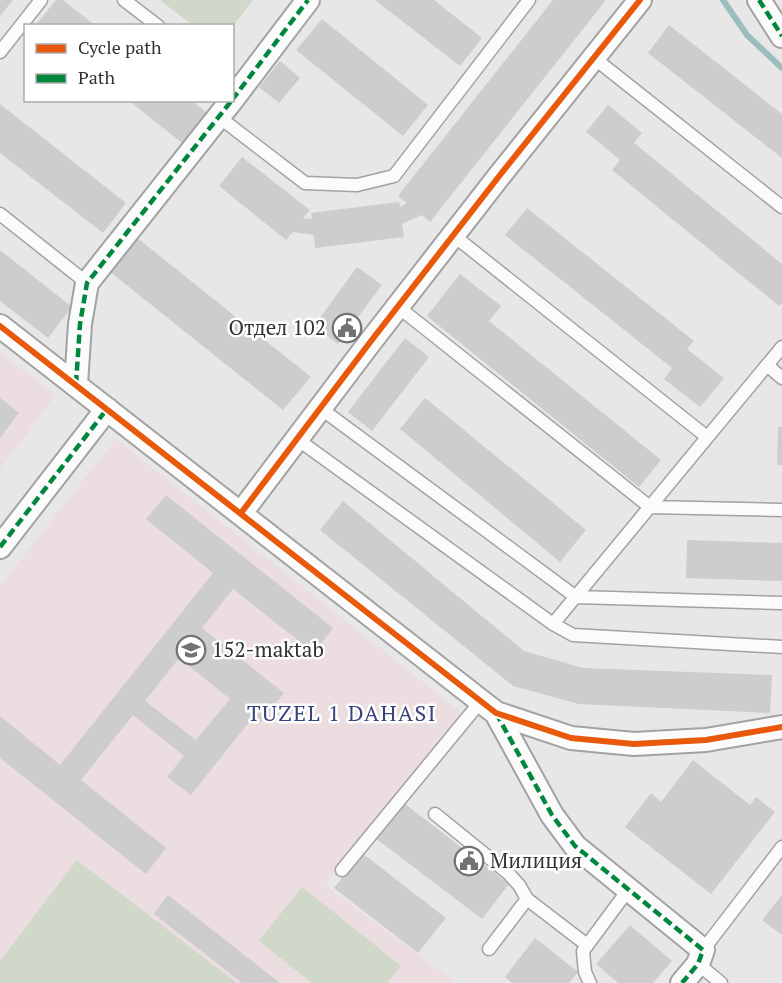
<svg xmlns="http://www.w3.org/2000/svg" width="782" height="983" viewBox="0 0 782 983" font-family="'PT Serif',serif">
<rect width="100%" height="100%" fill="#e7e7e7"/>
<path fill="#ebdde0" d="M0 353 56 395 0 469Z
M116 439 463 714 325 885 456 983H0V586Z"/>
<path fill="#d0d8ca" d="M160 0H253L233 26 192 25Z
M77 860 237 983H0V961Z
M302 887 401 966 387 983H312L259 941Z"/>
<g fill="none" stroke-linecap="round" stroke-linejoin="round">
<path stroke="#9cbdbe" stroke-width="6" d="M723 0 747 35 782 68"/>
</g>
<path fill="#cdcdcd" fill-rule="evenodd" d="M0 0H13L0 16Z
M56 0H63L96 26H35Z
M375 0H434L482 38 460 66Z
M553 0H606L430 222 422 215 402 224 404 237 315 248 314 235 293 232 286 240 219 186 242 157 310 210 303 218 312 219 311 213 399 202 400 207 407 203 398 196Z
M322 19 428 105 403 136 296 50Z
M669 25 782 114V158L648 53Z
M280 61 300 78 279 103 259 87Z
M128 100H191L206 112 182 143Z
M0 104 126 203 103 233 0 153Z
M608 105 642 133 634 143 782 264V303L779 306 612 170 620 160 586 132Z
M527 208 694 341 687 349 724 378 700 407 664 379 672 368 505 235Z
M136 237 311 377 283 410 109 271Z
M0 250 72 307 48 338 0 301Z
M357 267 382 285 338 344 314 326Z
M460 274 501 306 489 321 661 460 639 487 427 316Z
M405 338 429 357 372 431 348 412Z
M0 398 19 413 0 438Z
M425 398 586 530 560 562 400 429Z
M778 427H782V465H777Z
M166 495 333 628 314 653 233 589 202 628 284 693 260 723 253 717 191 795 167 777 184 756 133 715 81 780 166 848 146 874 0 758V716L60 765 213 573 146 519ZM179 658 230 699 196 740 145 701Z
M343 501 524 651 583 668 772 675 770 713 579 704 513 686 320 530Z
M687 540 782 543V581L686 578Z
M693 760 750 805 756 797 775 812 711 894 625 827 651 793 661 802Z
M401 801 509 884 482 919 374 837Z
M362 853 446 918 418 953 334 888Z
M168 895 280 983H242L154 914Z
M782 895V935L762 920Z
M630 925 672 961 653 983H618L596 964Z
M535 938 578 972 569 983H512L505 977Z"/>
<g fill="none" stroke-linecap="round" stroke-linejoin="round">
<g stroke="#a2a2a2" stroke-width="15">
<path id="service" d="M124 0 158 26
M0 52 41 0
M594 58 782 207
M219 117 305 183 357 185 394 176 529 0
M0 214 87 283
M453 235 707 437
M397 306 650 507 782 510
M767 365 782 378
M320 408 576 597 782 603
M297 439 553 624 573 635 782 647
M553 624 782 347
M435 814 508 873 519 885 527 899 587 945
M342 870 481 701
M489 949 527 899
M703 950 782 847
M698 964 721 983
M590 983 585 972 583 951 628 890"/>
</g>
<g stroke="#a2a2a2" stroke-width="26">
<path id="minor" d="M759 0 782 36
M232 100 308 0
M0 326 496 713 571 738 634 744 706 740 782 727
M76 384 80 324 87 283 232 100
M241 513 371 341 500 175 640 0
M0 547 107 409
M496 713 552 815 575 846 703 950 698 964 682 983"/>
</g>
<use href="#service" stroke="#fbfbfb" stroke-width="12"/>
<use href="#minor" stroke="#fbfbfb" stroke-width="22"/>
<path stroke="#00873e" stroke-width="4.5" stroke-dasharray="9 4.5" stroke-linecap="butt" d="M759 0 782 36
M232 100 308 0
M76 384 80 324 87 283 232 100
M0 547 107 409
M496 713 552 815 575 846 703 950 698 964 682 983"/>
<g stroke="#fff" stroke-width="10">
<path id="cycleway" d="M0 326 496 713 571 738 634 744 706 740 782 727
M241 513 371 341 500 175 640 0"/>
</g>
<use href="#cycleway" stroke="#e8590c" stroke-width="6"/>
</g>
<defs>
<g id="civic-ring" transform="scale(1.5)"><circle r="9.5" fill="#fff" stroke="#717272" stroke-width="1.5"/><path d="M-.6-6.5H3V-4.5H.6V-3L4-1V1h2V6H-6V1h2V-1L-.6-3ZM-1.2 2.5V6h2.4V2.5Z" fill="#717272"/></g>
<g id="school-ring" transform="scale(1.5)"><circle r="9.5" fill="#fff" stroke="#717272" stroke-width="1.5"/><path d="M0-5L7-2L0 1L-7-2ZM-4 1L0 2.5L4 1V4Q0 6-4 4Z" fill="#717272"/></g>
</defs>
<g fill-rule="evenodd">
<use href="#civic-ring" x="347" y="328"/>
<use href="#school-ring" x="191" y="650"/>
<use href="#civic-ring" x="469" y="861"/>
</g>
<g text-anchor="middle" stroke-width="5" stroke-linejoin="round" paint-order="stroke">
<g font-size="21" fill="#323333" stroke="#fff" text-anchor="start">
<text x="326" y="335" text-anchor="end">Отдел 102</text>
<text x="212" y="657">152-maktab</text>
<text x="490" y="868">Милиция</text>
</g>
<g font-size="22" letter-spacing="1.5" fill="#39437e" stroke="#fff">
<text x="342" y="721">TUZEL 1 DAHASI</text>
</g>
</g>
<rect x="24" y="24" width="210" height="78" fill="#ffffff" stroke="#adadad" stroke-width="1.5"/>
<rect x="36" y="44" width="30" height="9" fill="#e8590c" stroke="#adadad" stroke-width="1.5"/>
<text x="78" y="54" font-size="18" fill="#323333">Cycle path</text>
<rect x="36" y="74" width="30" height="9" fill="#00873e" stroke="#adadad" stroke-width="1.5"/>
<text x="78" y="84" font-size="18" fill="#323333">Path</text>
</svg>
